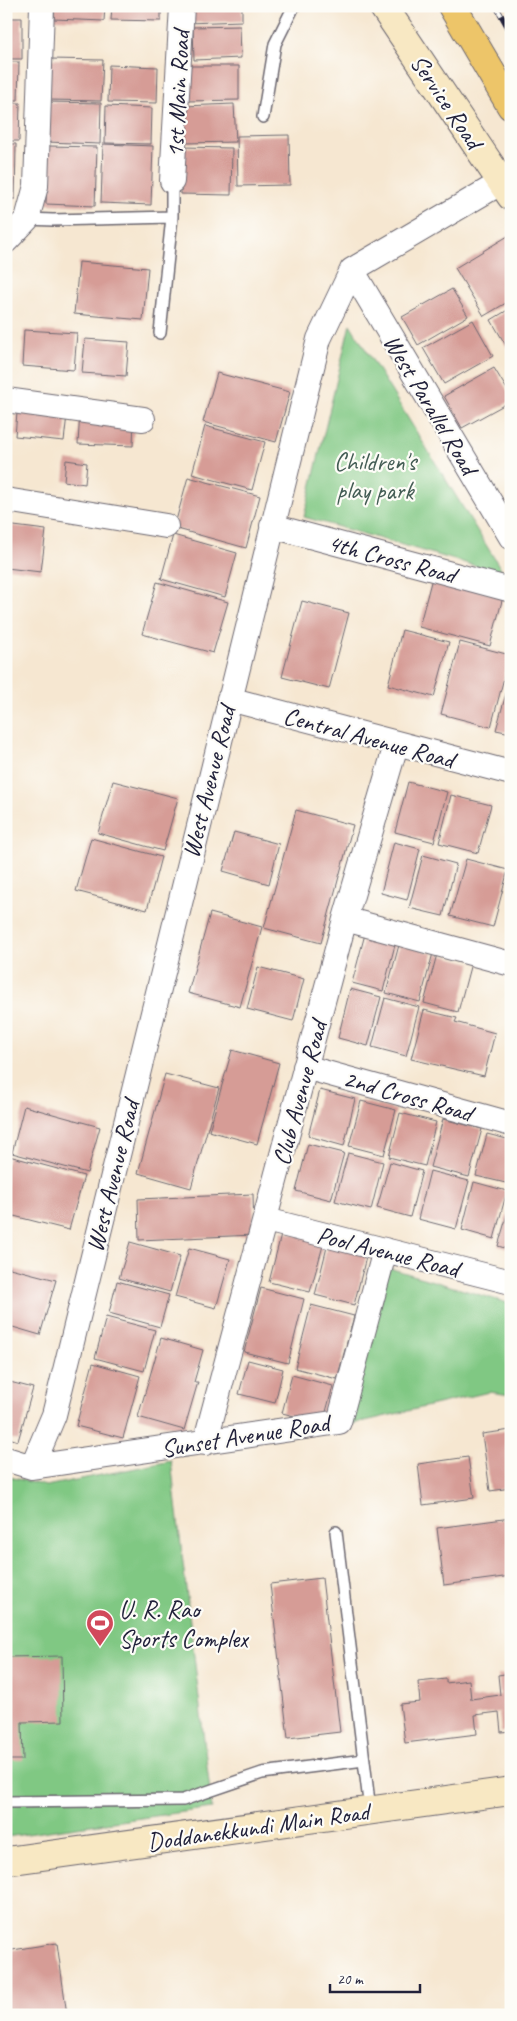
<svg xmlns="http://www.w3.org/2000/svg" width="517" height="2021" viewBox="0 0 517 2021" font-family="Caveat,sans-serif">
<rect width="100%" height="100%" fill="#fdfcf7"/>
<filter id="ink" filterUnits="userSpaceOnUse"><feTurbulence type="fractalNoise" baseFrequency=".02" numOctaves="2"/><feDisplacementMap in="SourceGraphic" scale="10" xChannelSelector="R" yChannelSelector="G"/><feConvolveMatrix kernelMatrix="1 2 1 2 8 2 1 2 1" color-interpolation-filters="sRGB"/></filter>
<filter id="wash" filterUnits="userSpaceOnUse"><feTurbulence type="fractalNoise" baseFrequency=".0096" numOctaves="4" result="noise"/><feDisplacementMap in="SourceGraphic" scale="20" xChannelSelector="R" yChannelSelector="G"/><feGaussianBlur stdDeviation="1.12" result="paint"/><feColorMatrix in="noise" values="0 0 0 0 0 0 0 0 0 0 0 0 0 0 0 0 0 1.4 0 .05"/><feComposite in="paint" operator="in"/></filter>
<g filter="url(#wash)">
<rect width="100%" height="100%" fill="#f6e7d1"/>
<path fill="#80c883" stroke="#51755f" d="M350 324 504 574 304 517Z
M389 1268 511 1304V1395L489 1392 348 1425Z
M171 1461 212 1808 6 1837V1476L46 1486Z"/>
<g id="blocks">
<path fill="#d69c96" d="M55 6H105L104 21 54 19Z
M112 6H161V21L111 20Z
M187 6H242V21L187 23Z
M6 18H22V59H6Z
M240 26 241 58 194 60 193 27Z
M50 59 103 60 101 101 49 100Z
M6 62H19L18 100H6Z
M109 65 158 67 157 103 108 102Z
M186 66H239V100L186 101Z
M47 102 101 103 100 144 46 142Z
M6 103H20L19 141H6Z
M234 104 236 142 185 143 184 106Z
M106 106 152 108 151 144 105 143Z
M289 135 290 185 238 186 237 136Z
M6 144H16L15 199H6Z
M103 144 153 146 151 205 101 203Z
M48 146 97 147 95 206 46 204Z
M182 147 232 148 231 195 181 194Z
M508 236 511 241V300L484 316 455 268Z
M79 262 148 268 143 320 74 314Z
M452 289 468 316 418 345 402 317Z
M511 308V354L491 320Z
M473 320 493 356 444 384 423 348Z
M24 330 77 333 74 370 22 366Z
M85 339 129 342 126 376 82 373Z
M494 368 511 396V401L462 428 444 396Z
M217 373 290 392 276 442 203 422Z
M18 401 68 406 64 441 15 436Z
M80 411 134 414 133 446 78 444Z
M205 426 265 442 252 490 192 474Z
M66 460 87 463 85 484 64 481Z
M188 477 260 496 246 548 174 528Z
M6 525 46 530 41 572 6 568Z
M173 535 237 553 225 597 161 579Z
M432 578 503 597 490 646 419 627Z
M157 582 228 602 213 653 142 634Z
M302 601 349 613 329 689 282 677Z
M402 630 449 642 434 697 388 685Z
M460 642 510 655 491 727 441 714Z
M510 679H511V733L496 730Z
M113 781 178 798 163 851 98 833Z
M408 782 447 792 434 842 395 832Z
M451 795 491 805 478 853 439 843Z
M296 810 353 825 321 943 264 928Z
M234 832 279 844 269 884 223 871Z
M91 838 161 857 147 910 76 891Z
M394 842 420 849 407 900 381 893Z
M423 855 456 864 443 916 409 908Z
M466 859 508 870 493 927 450 916Z
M210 913 262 927 240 1007 188 993Z
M365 934 396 941 383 991 352 983Z
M399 945 433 953 420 1002 386 993Z
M437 954 471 963 458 1012 424 1003Z
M258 967 304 979 293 1021 247 1009Z
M350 989 381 997 368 1046 338 1038Z
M385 998 419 1007 406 1056 372 1047Z
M424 1010 457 1018 455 1022 495 1033 484 1076 411 1059Z
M232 1050 279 1063 257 1144 209 1131Z
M165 1074 219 1088 191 1188 138 1173Z
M320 1090 355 1099 344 1146 308 1136Z
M361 1101 396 1110 384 1155 349 1146Z
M24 1106 100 1127 87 1173 12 1153Z
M400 1113 436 1122 425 1166 389 1157Z
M443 1119 482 1129 469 1177 430 1167Z
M487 1134 511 1140 510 1184 476 1176Z
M308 1144 344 1153 331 1200 296 1191Z
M348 1153 383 1162 371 1210 335 1201Z
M9 1156 84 1176 69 1230 6 1214V1166Z
M390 1162 422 1171 410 1217 377 1208Z
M430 1171 469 1181 456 1229 418 1219Z
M474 1182 507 1191 494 1239 462 1230Z
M253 1194 254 1235 139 1240 138 1199Z
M511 1201V1250L498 1246Z
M282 1231 324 1242 310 1292 269 1282Z
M130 1242 180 1256 170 1292 119 1278Z
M328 1243 367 1253 354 1305 315 1295Z
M189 1248 230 1259 216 1308 175 1297Z
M6 1267 56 1280 40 1335 6 1325Z
M117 1281 169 1295 160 1327 109 1313Z
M261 1288 304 1299 288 1363 244 1352Z
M311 1305 354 1316 337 1379 295 1368Z
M106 1317 155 1330 144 1371 95 1358Z
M161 1338 203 1350 194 1382H198L184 1430 138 1417Z
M248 1360 283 1369 275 1403 239 1394Z
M93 1363 140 1376 123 1438 76 1426Z
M292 1375 333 1386 323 1423 282 1413Z
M6 1381 33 1388 18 1441 6 1437Z
M511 1430V1488L490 1491 482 1434Z
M468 1457 474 1498 423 1505 418 1464Z
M511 1518V1576L444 1585 437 1528Z
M322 1578 340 1732 288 1738 270 1584Z
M62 1656 63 1721 22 1722 23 1760H6V1657Z
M511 1673V1731L501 1732 499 1712 475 1715 477 1734 405 1743 400 1704 420 1702 418 1682 446 1679V1683L469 1680 471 1699 500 1695 498 1675Z
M57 1943 67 2015H6V1951Z"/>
</g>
</g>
<g filter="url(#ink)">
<use href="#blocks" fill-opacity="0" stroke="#6c6770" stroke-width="1"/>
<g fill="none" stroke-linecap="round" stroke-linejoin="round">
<g stroke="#6c6770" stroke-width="14">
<path id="lane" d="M263 117 275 44 294 6
M27 219 53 220 172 217
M160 333 172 217V181
M336 1532 370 1810
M6 1802 183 1800 262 1773 364 1760"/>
</g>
<g stroke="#6c6770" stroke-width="26">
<path id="street" d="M172 181 182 6
M6 241 27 219 36 186 42 6
M352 270 511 537
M6 400 143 419
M6 500 166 526
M272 526 511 590
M229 699 511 773
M345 919 511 964
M305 1067 511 1124
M266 1220 511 1282
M205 1443 345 919 396 745
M6 1459 32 1467 339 1422 385 1250
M32 1467 54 1415 319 339 352 270 502 182"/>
</g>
<g stroke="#6c6770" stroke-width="30">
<path id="secondary" d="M383 6 511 196
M6 1861 511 1791"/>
</g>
<g stroke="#6c6770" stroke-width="30">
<path id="highway" d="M452 6 511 106"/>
</g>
<use href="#lane" stroke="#fff" stroke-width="11"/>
<use href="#street" stroke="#fff" stroke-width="24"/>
<use href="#secondary" stroke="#f8e8c3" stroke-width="28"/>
<use href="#highway" stroke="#edc569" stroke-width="28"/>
<g stroke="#22223b" stroke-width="5.5">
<path id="rail" d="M496 6 511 33"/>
</g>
<use href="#rail" stroke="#fdfcf7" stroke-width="4" stroke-dasharray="11" stroke-linecap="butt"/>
</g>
</g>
<defs>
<g id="stadium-pin" transform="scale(1.4375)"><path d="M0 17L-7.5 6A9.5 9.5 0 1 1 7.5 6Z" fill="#d1495b" stroke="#fdfcf7"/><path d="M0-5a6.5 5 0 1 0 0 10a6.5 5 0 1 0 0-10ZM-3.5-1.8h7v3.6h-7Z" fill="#fff"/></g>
</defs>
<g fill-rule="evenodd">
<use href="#stadium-pin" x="100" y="1623"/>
</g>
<g text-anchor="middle" stroke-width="4.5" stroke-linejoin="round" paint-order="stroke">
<g font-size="25" fill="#22223b" stroke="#fdfcf7">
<text transform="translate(177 94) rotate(-87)" y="9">1st Main Road</text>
<text transform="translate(447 101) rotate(56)" y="9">Service Road</text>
<text transform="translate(431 404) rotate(59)" y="9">West Parallel Road</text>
<text transform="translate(392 558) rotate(15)" y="9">4th Cross Road</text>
<text transform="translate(369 737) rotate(15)" y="9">Central Avenue Road</text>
<text transform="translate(208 782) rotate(-76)" y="9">West Avenue Road</text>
<text transform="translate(299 1093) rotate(-75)" y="9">Club Avenue Road</text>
<text transform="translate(408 1095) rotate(16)" y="9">2nd Cross Road</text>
<text transform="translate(112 1176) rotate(-76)" y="9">West Avenue Road</text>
<text transform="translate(388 1251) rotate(14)" y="9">Pool Avenue Road</text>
<text transform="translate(245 1435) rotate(-9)" y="9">Sunset Avenue Road</text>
<text transform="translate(258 1826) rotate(-8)" y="9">Doddanekkundi Main Road</text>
</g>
<g font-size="25" fill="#435c54" stroke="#fdfcf7">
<text x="375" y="470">Children's<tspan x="375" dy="29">play park</tspan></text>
</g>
<g font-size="25" fill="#22223b" stroke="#fdfcf7" text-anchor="start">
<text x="119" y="1618">U. R. Rao<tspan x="119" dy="29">Sports Complex</tspan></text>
</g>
</g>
<rect width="517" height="2021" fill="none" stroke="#fdfcf7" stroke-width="25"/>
<path d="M330 1984v8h90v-8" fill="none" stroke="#22223b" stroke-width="2.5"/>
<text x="337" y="1984" font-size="15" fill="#22223b" stroke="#fdfcf7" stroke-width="4" paint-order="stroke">20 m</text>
</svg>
